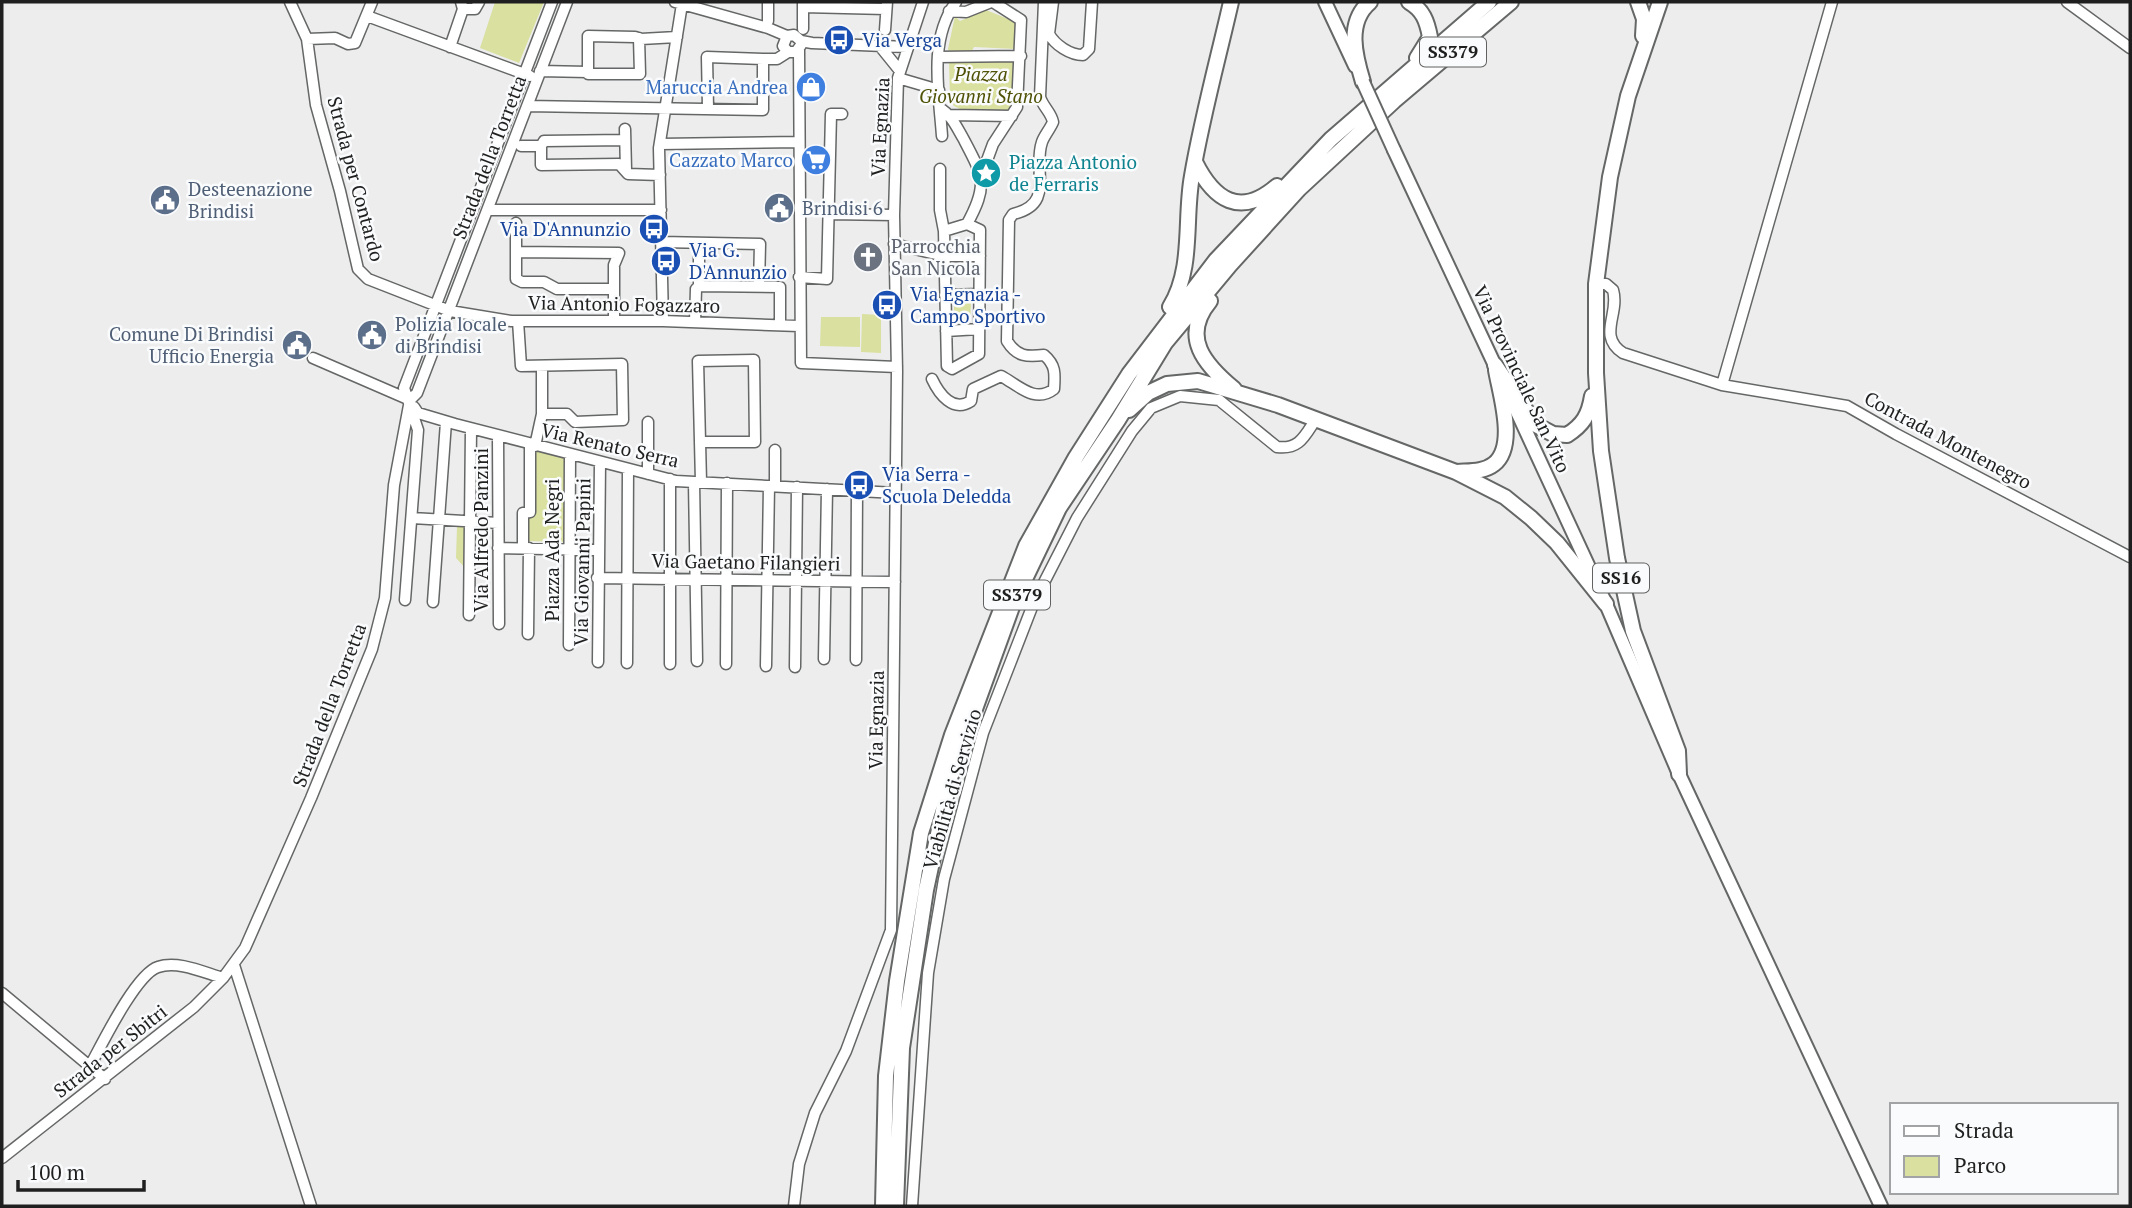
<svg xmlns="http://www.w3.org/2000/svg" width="2132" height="1208" viewBox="0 0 2132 1208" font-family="'PT Serif',serif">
<rect width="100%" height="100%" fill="#ededee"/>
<path fill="#dae09f" d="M495 2H544L519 63 480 48Z
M986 10 1018 23 1016 49 974 47 971 53 949 52 948 49 955 16 960 21Z
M949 59 1015 61 1012 106 1006 111 962 110 954 106 950 100Z
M954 302H971L970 324H954Z
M862 314 881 315V353L861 352Z
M821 317H860V347L820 346Z
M532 449 567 459 566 542 526 541Z
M457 527H467L466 569 456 558Z"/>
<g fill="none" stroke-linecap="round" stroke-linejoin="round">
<g stroke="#656666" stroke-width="13">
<path id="minor" d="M290 2 307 39 316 105 340 191 358 269 368 279 450 311 511 321H663L799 326
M675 2 768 28 787 36 794 35 801 41 812 43 907 47
M1053 2 1049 34C1055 45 1070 55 1083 55L1089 49 1092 2
M2067 2 2130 48
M803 7 886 9
M463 9H475L479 2
M949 11 966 12 991 2
M367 16 530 76
M768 21V2
M803 29V2
M885 30 887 2
M787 36 783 46 788 52H796L801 45
M639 38 640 74H588V36L635 37 641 39 677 37
M307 39 335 38 348 44 355 43 372 2
M879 45 900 71
M450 47 463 9 461 2
M799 50 801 363 897 367
M938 57 1021 56
M763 59H777L788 52
M540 71 588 72
M898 78 939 90
M527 106 763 110V59L707 57 708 108
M940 108C952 116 956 126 963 138 983 176 989 184 967 224
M950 115 1012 116
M625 129 626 170
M942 136C939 92 928 40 956 2
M660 144 799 142
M521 146H541V165L619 164 628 174 660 175
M541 146 544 141 625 140
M940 169V210L944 231
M982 174 993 144 1017 107 1021 20 993 2
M488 210H661
M829 214 894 215
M516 223V279L522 282H544L557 289H614
M967 224 980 230 979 354 952 369 947 366 944 231Z
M661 242 760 244 759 286
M699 243V286L780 287V325
M894 244 944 256H980
M516 252 619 253 614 265V321
M799 277 827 279 831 114H842
M1596 284H1606L1613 290C1620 314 1597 336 1623 353L1722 385 1847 406 1896 434 2130 557
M945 295 979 294
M518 321 521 366 622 364 623 420 575 422 567 414H542V366
M663 321 659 148 682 4
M695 322 696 289 699 286
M946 331 979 329
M313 358 410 400
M932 379C939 394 953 413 971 401L973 389 1001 376C1018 385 1035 404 1054 389 1055 374 1056 365 1044 355 1027 357 1017 357 1007 341L1009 220 1013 214C1056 204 1032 171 1042 142 1044 136 1050 129 1053 122 1051 112 1043 107 1040 97L1044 2
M1722 385 1832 2
M414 407 418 413 455 424 676 481 896 493
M498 436 499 624
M700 442H755L754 360 698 361 701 482
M535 446 542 414
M648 474V422
M694 482 697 661
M775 486V450
M412 518 498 523
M498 548 598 550
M523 548V513L530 512V444
M597 578 895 582
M405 600 418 430 404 388 552 2
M433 602 446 422
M469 615 471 429
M528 634 529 548
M569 645 570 455
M824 659 827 489
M856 660 857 491
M598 662 600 463
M627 663 628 469
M670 664V479
M726 664 727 483
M766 666 769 486
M795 667 797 487
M234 965 311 1206
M2 993 105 1079
M90 1066C102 1044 136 974 158 967 178 960 205 973 223 978
M2 1158 194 1007 223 978 245 948 311 798 372 649 385 598 394 485 410 400 417 393 567 2
M794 1206 799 1164 815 1113 846 1051 891 930 897 371 894 215 898 78 923 2
M912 1206 928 973 944 879 983 733 1034 602 1077 518 1132 431 1151 408 1180 396 1219 400 1277 447C1300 450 1305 435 1316 419"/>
</g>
<g stroke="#656666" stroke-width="16">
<path id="major" d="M1325 2 1355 66
M1394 150 1498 372
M1506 388 1606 604 1679 774 1881 1206"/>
</g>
<g stroke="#656666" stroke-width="18">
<path id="highway" d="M1409 2C1423 10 1427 21 1430 37L1417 58
M1638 2 1644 19 1643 36
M1660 2 1628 96 1610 177 1596 284V373L1601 451 1617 558 1633 631 1678 751 1679 774
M1363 82C1355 56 1346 22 1370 2
M1195 162C1214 200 1240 218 1277 186
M1210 301C1180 337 1205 365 1234 389
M1170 307C1194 268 1184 219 1192 176 1202 117 1218 59 1231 2
M1495 365 1536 425 1553 434 1567 435C1583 425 1589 415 1592 396
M1129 410 1148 393 1167 384 1198 381 1278 405 1456 472 1505 497 1531 518 1557 543 1606 604
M1457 472C1469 471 1484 472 1494 464 1517 446 1500 394 1496 370
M883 1206 886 1076 897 981 921 833 952 735 1026 546 1076 457 1129 374 1216 260 1331 139 1489 2
M896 1206 902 1048 926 890 950 778 1013 604 1059 508 1118 420 1165 343 1230 265 1299 189 1394 101 1511 2"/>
</g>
<use href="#minor" stroke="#fff" stroke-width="10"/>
<use href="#major" stroke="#fff" stroke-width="12"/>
<use href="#highway" stroke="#fff" stroke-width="14"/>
<g stroke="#656666" stroke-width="16" stroke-linecap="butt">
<path id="major-bridge" d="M1363 82 1394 150"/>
</g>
<use href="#major-bridge" stroke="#fff" stroke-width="12"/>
</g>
<defs>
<g id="bus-disc" transform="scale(1.575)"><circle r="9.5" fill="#1a4fb4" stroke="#fafbfc"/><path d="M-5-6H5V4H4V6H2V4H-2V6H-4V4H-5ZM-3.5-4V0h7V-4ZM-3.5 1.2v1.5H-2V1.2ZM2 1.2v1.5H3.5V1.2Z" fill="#fff"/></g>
<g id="shop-disc" transform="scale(1.575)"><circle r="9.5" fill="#3f7fe0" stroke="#fafbfc"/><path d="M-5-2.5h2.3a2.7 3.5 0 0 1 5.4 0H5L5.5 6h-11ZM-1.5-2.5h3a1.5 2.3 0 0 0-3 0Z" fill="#fff"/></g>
<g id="supermarket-disc" transform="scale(1.575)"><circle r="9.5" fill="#3f7fe0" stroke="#fafbfc"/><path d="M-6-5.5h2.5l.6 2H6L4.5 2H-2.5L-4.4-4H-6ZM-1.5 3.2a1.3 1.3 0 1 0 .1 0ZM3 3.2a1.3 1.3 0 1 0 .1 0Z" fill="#fff"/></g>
<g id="sight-disc" transform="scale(1.575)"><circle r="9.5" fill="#0f9aa8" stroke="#fafbfc"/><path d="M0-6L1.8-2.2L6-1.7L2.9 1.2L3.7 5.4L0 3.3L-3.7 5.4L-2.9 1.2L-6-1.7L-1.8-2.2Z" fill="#fff"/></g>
<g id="civic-disc" transform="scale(1.575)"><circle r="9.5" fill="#5c6f8a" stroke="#fafbfc"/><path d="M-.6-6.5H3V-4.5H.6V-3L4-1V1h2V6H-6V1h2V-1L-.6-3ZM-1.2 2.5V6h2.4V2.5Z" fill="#fff"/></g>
<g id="church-disc" transform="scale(1.575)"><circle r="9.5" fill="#6b7280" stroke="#fafbfc"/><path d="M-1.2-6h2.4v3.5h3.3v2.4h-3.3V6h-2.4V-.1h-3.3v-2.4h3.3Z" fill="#fff"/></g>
</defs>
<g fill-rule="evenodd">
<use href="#bus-disc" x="839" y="40"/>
<use href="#shop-disc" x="811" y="87"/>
<use href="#supermarket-disc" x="816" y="160"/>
<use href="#sight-disc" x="986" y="173"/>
<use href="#civic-disc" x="165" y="200"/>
<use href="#civic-disc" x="779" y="208"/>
<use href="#bus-disc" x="654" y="229"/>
<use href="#church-disc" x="868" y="257"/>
<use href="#bus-disc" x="666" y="261"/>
<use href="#bus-disc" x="887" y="305"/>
<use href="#civic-disc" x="372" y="335"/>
<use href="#civic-disc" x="297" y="345"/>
<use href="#bus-disc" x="859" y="485"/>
</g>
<g text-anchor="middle" stroke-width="5" stroke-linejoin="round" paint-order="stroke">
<g fill="#fafbfc" stroke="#616161" stroke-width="2">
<rect x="1420" y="37.5" width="66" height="29" rx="5"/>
<rect x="1593" y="563.5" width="56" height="29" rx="5"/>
<rect x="984" y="580.5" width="66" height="29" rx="5"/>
</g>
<g font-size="18" font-weight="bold" fill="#1f1f1f">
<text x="1453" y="58">SS379</text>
<text x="1621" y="584">SS16</text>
<text x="1017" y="601">SS379</text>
</g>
<g font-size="19" fill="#164399" stroke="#fafbfc" text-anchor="start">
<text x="862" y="47">Via Verga</text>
<text x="631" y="236" text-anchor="end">Via D'Annunzio</text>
<text x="689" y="257">Via G.<tspan x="689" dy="22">D'Annunzio</tspan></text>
<text x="910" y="301">Via Egnazia -<tspan x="910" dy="22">Campo Sportivo</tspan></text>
<text x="882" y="481">Via Serra -<tspan x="882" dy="22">Scuola Deledda</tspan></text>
</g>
<g font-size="19" font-style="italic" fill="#4f5206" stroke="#fafbfc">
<text x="981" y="81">Piazza<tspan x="981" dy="22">Giovanni Stano</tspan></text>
</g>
<g font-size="19" fill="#366cbe" stroke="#fafbfc" text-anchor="end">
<text x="788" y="94">Maruccia Andrea</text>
<text x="793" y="167">Cazzato Marco</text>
</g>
<g font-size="19" fill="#1f1f1f" stroke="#fafbfc">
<text transform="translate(880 127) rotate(-87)" y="7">Via Egnazia</text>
<text transform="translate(489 157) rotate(-69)" y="7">Strada della Torretta</text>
<text transform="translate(356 179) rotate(75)" y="7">Strada per Contardo</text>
<text transform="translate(624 304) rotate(1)" y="7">Via Antonio Fogazzaro</text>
<text transform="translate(1522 379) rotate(65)" y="7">Via Provinciale San Vito</text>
<text transform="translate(1948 440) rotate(28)" y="7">Contrada Montenegro</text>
<text transform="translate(610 445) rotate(13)" y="7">Via Renato Serra</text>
<text transform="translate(481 530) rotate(-90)" y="7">Via Alfredo Panzini</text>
<text transform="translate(552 550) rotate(-90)" y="7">Piazza Ada Negri</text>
<text transform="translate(582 562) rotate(-89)" y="7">Via Giovanni Papini</text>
<text transform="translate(746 562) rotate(1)" y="7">Via Gaetano Filangieri</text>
<text transform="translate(329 705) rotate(-69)" y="7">Strada della Torretta</text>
<text transform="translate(876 720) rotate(-89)" y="7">Via Egnazia</text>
<text transform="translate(952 789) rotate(-74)" y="7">Viabilità di Servizio</text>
<text transform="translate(110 1051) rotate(-38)" y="7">Strada per Sbitri</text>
</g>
<g font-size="19" fill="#0d838f" stroke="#fafbfc" text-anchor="start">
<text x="1009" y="169">Piazza Antonio<tspan x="1009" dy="22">de Ferraris</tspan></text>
</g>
<g font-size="19" fill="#4e5e75" stroke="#fafbfc" text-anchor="start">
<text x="188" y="196">Desteenazione<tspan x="188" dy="22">Brindisi</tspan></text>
<text x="802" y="215">Brindisi 6</text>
<text x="395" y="331">Polizia locale<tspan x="395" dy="22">di Brindisi</tspan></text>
<text x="274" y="341" text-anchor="end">Comune Di Brindisi<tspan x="274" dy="22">Ufficio Energia</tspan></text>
</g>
<g font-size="19" fill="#5b616d" stroke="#fafbfc" text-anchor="start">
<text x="891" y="253">Parrocchia<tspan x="891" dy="22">San Nicola</tspan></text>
</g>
</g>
<rect width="2132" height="1208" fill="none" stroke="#1f1f1f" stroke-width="7"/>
<rect x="1890" y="1103" width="228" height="91" fill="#fafbfc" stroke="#a2a3a4" stroke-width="2"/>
<rect x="1904" y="1126" width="35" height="10" fill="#ffffff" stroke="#a2a3a4" stroke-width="2"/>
<text x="1954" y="1138" font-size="21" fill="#1f1f1f">Strada</text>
<rect x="1904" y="1156" width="35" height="21" fill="#dae09f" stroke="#a2a3a4" stroke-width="2"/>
<text x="1954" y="1173" font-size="21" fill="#1f1f1f">Parco</text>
<path d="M18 1180v10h126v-10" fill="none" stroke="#1f1f1f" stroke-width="3.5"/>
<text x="28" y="1180" font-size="21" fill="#1f1f1f" stroke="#fafbfc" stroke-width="5" paint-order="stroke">100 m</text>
</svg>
